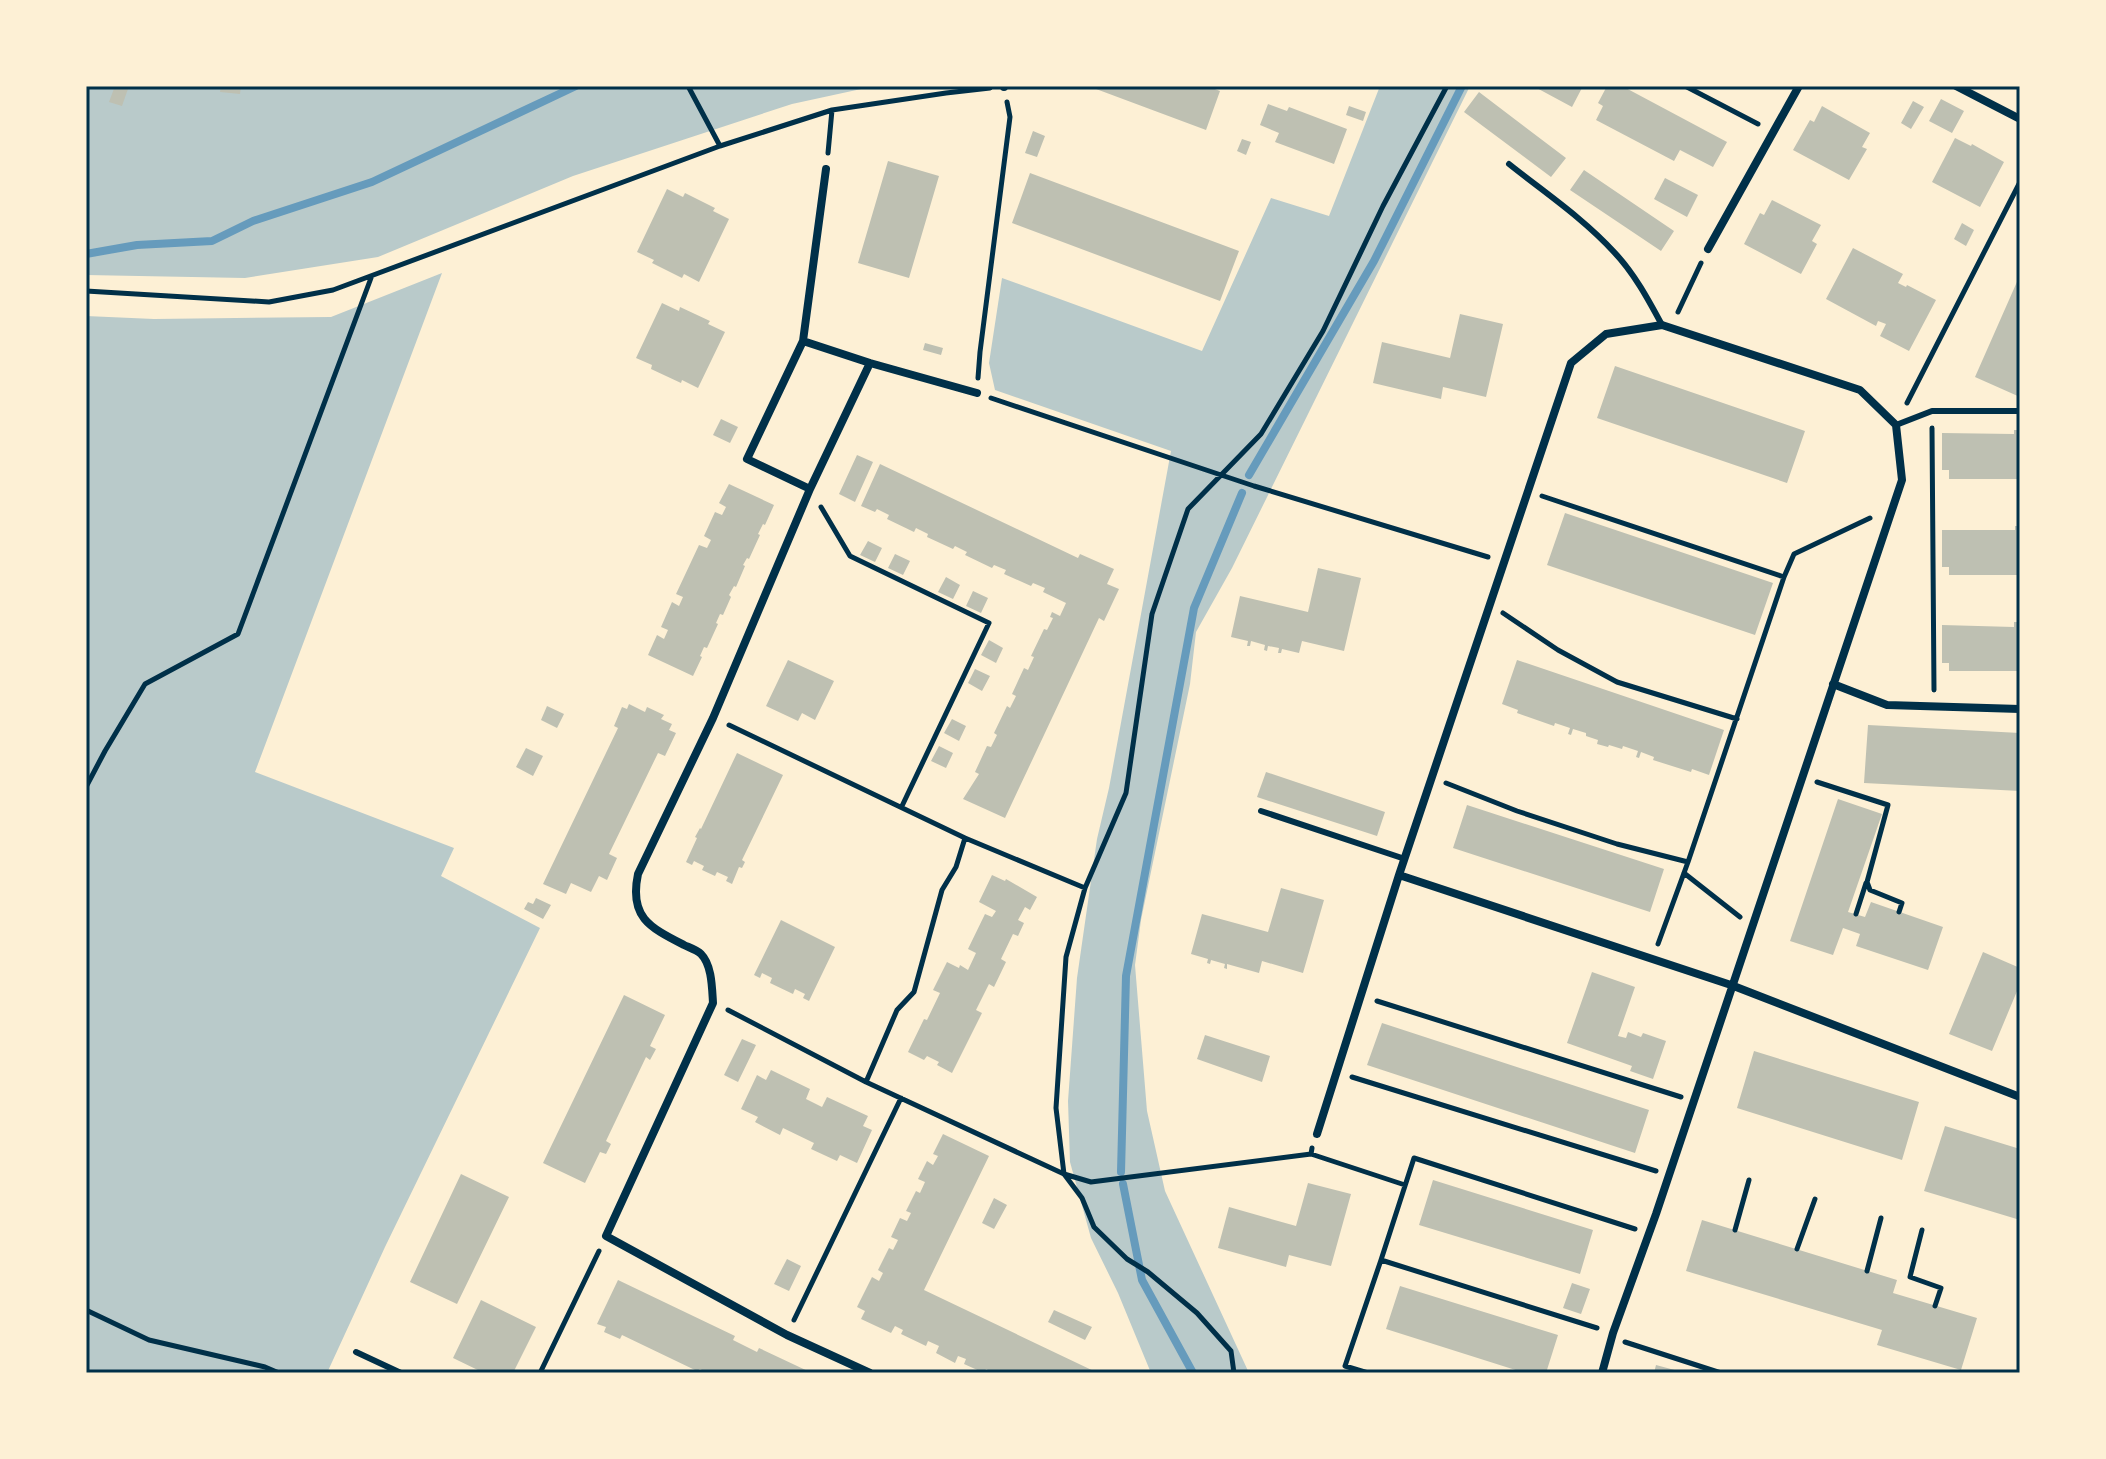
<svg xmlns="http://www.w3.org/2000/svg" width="2106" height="1459" viewBox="0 0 2106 1459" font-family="'DM Sans',sans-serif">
<rect width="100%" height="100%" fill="#fdf0d5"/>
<path fill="#b9caca" d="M86 86H875L792 104 573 176 378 257 245 278 86 275Z
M1380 86H1470L1232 568 1196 632 1190 684 1141 920 1135 965 1147 1111 1165 1191 1249 1373H1151L1118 1293 1091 1238 1070 1162 1068 1101 1077 978 1097 839 1109 788 1171 451 995 390 989 363 1002 278 1202 351 1271 198 1329 216Z
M442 273 255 772 454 848 441 876 540 928 385 1247 327 1373H86V316L154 319 331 317Z"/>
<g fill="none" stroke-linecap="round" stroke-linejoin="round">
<path stroke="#669bbc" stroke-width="8" d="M86 254 137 245 212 241 253 221 372 182 576 86
M1249 475 1374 261 1462 86
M1121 1172 1126 976 1194 608 1242 493
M1123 1184 1142 1280 1193 1373"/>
</g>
<path fill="#bec0b2" d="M115 86H129L122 106 109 102Z
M221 86H241L240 94 220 92Z
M1088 86H1207L1220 91 1206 130Z
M1533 86H1583L1572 107Z
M1607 86H1622L1727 142 1713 167 1680 150 1674 161 1596 120 1603 106 1598 103Z
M1479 92 1566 158 1551 177 1464 112Z
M1941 99 1964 111 1952 133 1929 121Z
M1913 101 1924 107 1911 129 1901 123Z
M1268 104 1287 111 1289 107 1347 129 1334 164 1275 142 1279 133 1260 125Z
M1349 106 1366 112 1363 121 1346 115Z
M1822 106 1870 133 1862 147 1867 149 1849 180 1793 150 1810 120 1814 122Z
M1033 131 1045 136 1037 157 1025 153Z
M1955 138 1971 146 1972 144 2004 162 1980 207 1932 182Z
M1242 139 1251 142 1246 155 1237 151Z
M888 161 939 176 909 278 858 263Z
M1584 170 1674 231 1661 251 1570 190Z
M1030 173 1239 251 1220 301 1012 223Z
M1665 178 1698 195 1687 217 1654 199Z
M667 189 683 197 685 193 715 208 713 211 729 219 699 282 684 274 682 278 652 263 654 260 637 252Z
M1772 200 1821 225 1812 241 1817 244 1801 274 1744 244 1760 213 1764 215Z
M1962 223 1974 230 1966 246 1954 239Z
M1853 248 1903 274 1898 283 1906 287 1907 285 1936 300 1909 351 1880 336 1886 324 1878 321 1876 326 1826 299Z
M2020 275V397L1975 377Z
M662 303 679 311 680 307 710 321 708 324 725 332 698 388 682 380 681 383 651 369 652 365 636 358Z
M1460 314 1503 324 1486 397 1443 387 1441 399 1373 383 1382 342 1450 358Z
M925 343 943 348 941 355 923 350Z
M1615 366 1805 431 1787 483 1597 418Z
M721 419 738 427 730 443 713 435Z
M2014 430H2020V479H1949V470H1942V433L2014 434Z
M857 455 873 462 855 502 839 494Z
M880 464 1078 558 1080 554 1114 569 1107 584 1119 589 1104 621 1099 618 1005 818 963 799 979 774 975 772 987 746 991 747 997 735 994 733 1007 706 1010 708 1016 696 1012 694 1024 668 1028 670 1034 657 1031 656 1044 629 1047 630 1053 618 1050 617 1052 612 1060 616 1066 603 1043 592 1045 588 1033 583 1031 586 1004 574 1006 570 994 565 992 568 965 555 967 552 955 546 953 549 927 537 928 534 916 528 914 532 887 519 889 515 877 509 875 512 861 506Z
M729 484 774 505 765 525 763 524 758 534 760 535 749 559 747 558 743 565 745 566 736 587 734 586 729 595 731 597 723 615 720 614 716 623 718 624 707 648 704 647 700 656 702 657 693 676 648 655 657 635 664 639 668 630 661 627 672 602 679 606 683 597 676 594 699 545 707 548 711 540 704 536 715 512 722 515 726 507 719 503Z
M1565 513 1773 583 1755 635 1547 565Z
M2015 526H2020V575H1949V567H1942V530H2015Z
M868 541 882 548 875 562 860 555Z
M895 554 910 561 903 575 888 568Z
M1318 568 1361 578 1344 651 1302 641 1299 653 1282 649 1281 653H1278L1279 648 1268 646 1267 651 1264 650 1265 645 1251 641 1250 646H1247L1248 641 1231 637 1240 596 1308 612Z
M946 577 960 585 953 599 938 592Z
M973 591 988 598 981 613 966 606Z
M2014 622H2020V671H1949V663H1942V625L2014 627Z
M989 640 1003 648 996 663 981 655Z
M788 660 834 681 815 720 802 713 798 721 766 706Z
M1517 660 1724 730 1709 775 1692 769 1691 772 1653 760 1654 757 1641 752 1639 758 1636 757 1638 751 1623 746 1622 749 1609 745 1608 747 1597 744 1598 740 1586 736V733L1573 729 1571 735 1568 734 1570 728 1555 723 1554 726 1517 713 1518 710 1502 704Z
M975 669 990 676 982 691 968 683Z
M629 704 645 712 647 707 664 715 661 719 672 724 669 730 676 733 665 756 658 753 609 854 617 858 607 880 599 876 591 892 571 883 566 894 543 884 618 728 614 726 622 707 627 709Z
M547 706 564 714 557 728 541 720Z
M952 719 966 726 959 741 944 733Z
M1868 725 2020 733V791L1864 783Z
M939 746 953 753 946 768 931 761Z
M526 748 543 756 533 776 516 767Z
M737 753 783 775 742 860 745 862 742 868 739 867 732 884 726 881 728 877 717 872 715 876 702 870 704 866 694 861 692 865 686 862 697 838 695 837 700 828 701 829Z
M1266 772 1385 812 1377 836 1257 797Z
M1838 799 1882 814 1848 912 1865 917 1871 902 1943 927 1928 970 1856 946 1860 934 1843 928 1833 955 1790 941Z
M1467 805 1664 869 1650 912 1453 848Z
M992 875 1005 881 1006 879 1037 897 1030 910 1025 907 1018 920 1024 923 1018 936 1013 934 1001 959 1006 962 994 987 989 984 976 1010 982 1013 952 1073 937 1065 939 1062 927 1056 924 1060 908 1052 924 1019 927 1020 940 993 933 990 947 962 959 968 960 965 968 970 976 953 968 949 985 914 992 917 996 911 979 902Z
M1281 888 1324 900 1303 973 1262 961 1259 973 1227 964V969L1224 968 1225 964 1211 960 1210 964 1207 963 1208 959 1191 954 1202 914 1268 932Z
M536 898 551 905 543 919 524 909 528 902 533 904Z
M781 920 835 947 809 1001 803 998 805 994 795 989 793 994 770 983 772 978 762 973 760 978 754 975Z
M1983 952 2020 968V984L1992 1051 1949 1034Z
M1592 972 1635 987 1618 1036 1626 1038 1628 1032 1641 1037 1643 1033 1666 1041 1653 1079 1630 1071 1632 1066 1567 1043Z
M624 995 665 1015 650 1046 656 1049 650 1060 646 1057 606 1141 611 1144 606 1154 600 1152 585 1183 543 1163Z
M1382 1023 1649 1110 1635 1153 1367 1065Z
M1205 1035 1270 1056 1262 1082 1197 1059Z
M742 1039 756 1045 738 1082 724 1075Z
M1754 1051 1919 1102 1902 1160 1737 1108Z
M771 1070 810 1089 806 1099 822 1107 827 1097 868 1116 863 1126 872 1130 857 1163 840 1155 837 1161 811 1149 814 1143 783 1128 780 1135 755 1122 758 1117 741 1109 757 1075 766 1080Z
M1945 1126 2020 1149V1220L1924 1191Z
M943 1134 989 1156 924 1290 1098 1373H994L986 1369 984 1373 964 1364 966 1359 958 1356 955 1363 936 1353 939 1346 928 1341 926 1346 901 1334 903 1330 895 1326 891 1333 861 1319 865 1311 857 1307 872 1277 879 1281 883 1273 878 1270 889 1248 893 1250 898 1240 891 1237 900 1218 907 1221 911 1213 906 1211 916 1191 920 1193 925 1182 918 1179 927 1161 933 1165 938 1156 933 1154Z
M461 1174 509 1197 457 1304 410 1282Z
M1433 1180 1593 1230 1580 1274 1419 1225Z
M1308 1183 1351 1194 1331 1266 1289 1255 1286 1267 1218 1248 1229 1207 1296 1226Z
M994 1198 1007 1205 994 1229 982 1223Z
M1702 1220 1897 1280 1893 1293 1977 1318 1961 1370 1877 1345 1882 1330 1686 1271Z
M787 1259 801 1266 789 1291 774 1284Z
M618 1280 735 1336 733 1340 757 1352 759 1348 812 1373H708L700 1369 697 1371 622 1335 620 1339 604 1332 606 1327 597 1324Z
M1572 1283 1590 1289 1581 1314 1563 1308Z
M1400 1286 1558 1335 1546 1373H1525L1386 1329Z
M481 1300 536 1327 513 1373H484L453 1358Z
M1054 1310 1092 1327 1085 1340 1048 1322Z
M1656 1365 1682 1372V1373H1654Z"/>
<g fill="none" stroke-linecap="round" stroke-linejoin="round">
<path stroke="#003049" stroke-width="5" d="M688 86 720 146
M1685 86 1758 124
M828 153 832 110
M86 291 269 302 333 290 720 146 832 110 946 93 990 88
M1678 312 1701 263
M978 378 980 352 1010 117 1007 102
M991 398 1254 486 1488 557
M1907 403 2020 182
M1932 428 1934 690
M1542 496 1784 577
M821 507 850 556 989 623 902 806
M1503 613 1558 650 1617 682 1737 719
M729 725 965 838 956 867 942 890 914 992 897 1010 866 1082
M1817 782 1888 805 1867 882 1870 890 1902 903 1899 912
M1446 783 1517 811 1617 844 1688 862
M86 787 105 751 145 684 238 634 371 278
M965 838 1085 888
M1684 873 1740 917
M1856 914 1866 883
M1658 944 1688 862 1784 577 1794 554 1870 518
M1377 1001 1681 1097
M728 1010 866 1082 1064 1174 1091 1182 1311 1154 1312 1148
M1352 1077 1656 1171
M1311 1154 1405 1185
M1735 1230 1749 1180
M1922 1230 1910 1277 1941 1288 1935 1306
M1797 1249 1815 1199
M1867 1271 1881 1218
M86 1310 149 1340 265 1367 279 1373
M794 1320 901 1098
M1597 1328 1381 1260 1414 1158 1635 1229
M1625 1342 1721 1373
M540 1373 599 1251
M1234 1373 1231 1351 1197 1313 1148 1272 1127 1259 1094 1227 1082 1198 1064 1174 1056 1108 1066 957 1085 888 1126 793 1152 614 1188 509 1261 434 1323 331 1383 206 1447 86
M1368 1373 1345 1366 1381 1260"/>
<path stroke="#003049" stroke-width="6" d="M1509 164C1544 192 1583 218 1614 252 1634 273 1648 299 1662 325
M1896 425 1932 411H2020
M1261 811 1405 859
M356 1352 401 1373"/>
<path stroke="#003049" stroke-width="8" d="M1956 86 2020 119
M1004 87V86
M826 169 803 341 870 363 977 393
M1708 249 1799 86
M803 341 747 459 810 489
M1833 684 1887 705 2020 709
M1399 875 1731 985 2020 1097
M1317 1134 1399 875 1571 363 1606 334 1662 325 1860 390 1896 425 1902 480 1656 1214 1613 1333 1602 1373
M870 1373 787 1335 606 1236 713 1003C712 988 712 965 701 954 697 950 688 947 684 945 649 927 629 917 638 874L713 718 810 489 870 363"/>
</g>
<rect width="2106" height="1459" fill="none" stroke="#fdf0d5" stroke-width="176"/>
<rect x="88" y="88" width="1930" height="1283" fill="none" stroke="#003049" stroke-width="3"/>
</svg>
